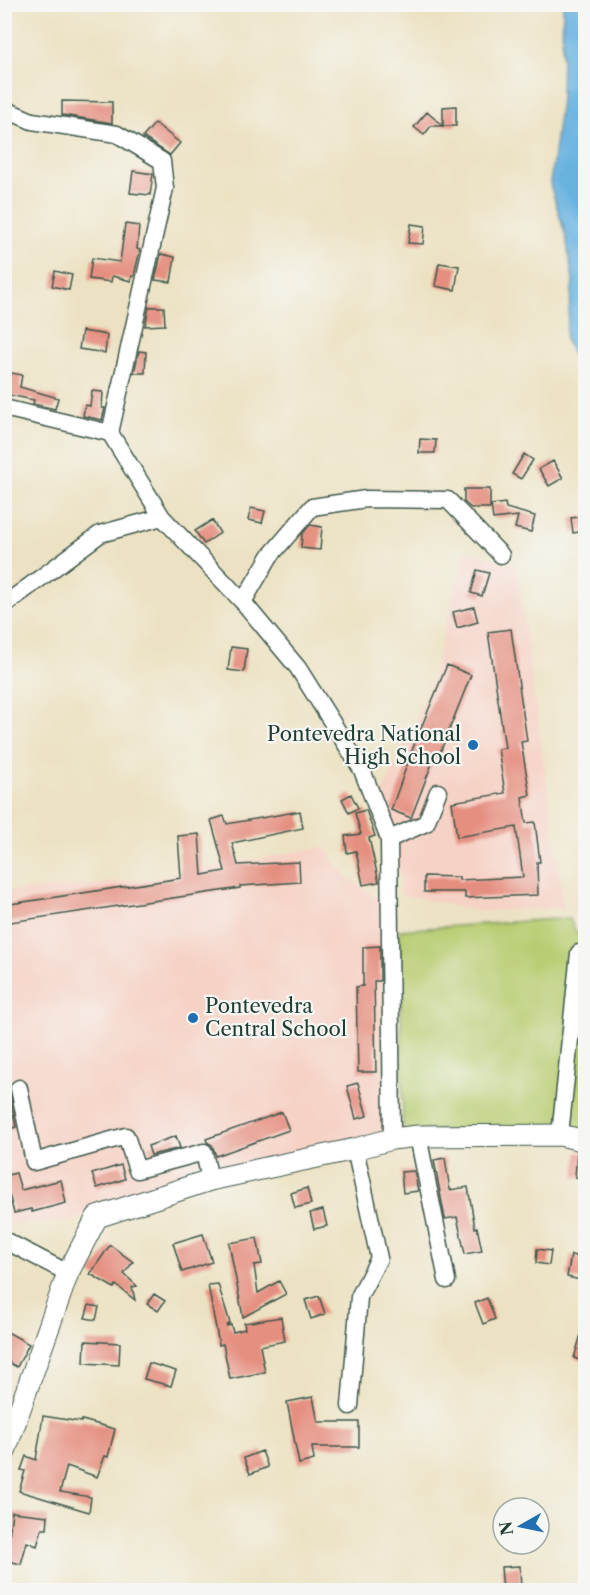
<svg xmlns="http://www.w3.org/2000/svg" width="590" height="1595" viewBox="0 0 590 1595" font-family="'Libre Caslon Text',serif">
<rect width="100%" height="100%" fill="#f6f6f2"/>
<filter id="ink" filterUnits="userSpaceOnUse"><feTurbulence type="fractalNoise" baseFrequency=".0167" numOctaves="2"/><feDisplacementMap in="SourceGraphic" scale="12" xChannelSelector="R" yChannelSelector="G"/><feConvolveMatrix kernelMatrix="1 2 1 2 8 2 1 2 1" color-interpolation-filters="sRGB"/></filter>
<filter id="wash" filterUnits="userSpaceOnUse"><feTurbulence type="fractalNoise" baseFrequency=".008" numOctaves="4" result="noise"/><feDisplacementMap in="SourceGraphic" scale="24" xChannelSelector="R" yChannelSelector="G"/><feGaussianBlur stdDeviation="1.35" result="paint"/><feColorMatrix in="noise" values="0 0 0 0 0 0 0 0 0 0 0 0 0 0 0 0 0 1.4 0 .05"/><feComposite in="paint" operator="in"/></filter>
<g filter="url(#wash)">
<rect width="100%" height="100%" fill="#ece2c3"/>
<path fill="#f6d1c5" d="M465 551 516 564 564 908 478 911 400 894V867L379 800 429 690Z
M324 847 347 877 381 901 383 1136 192 1179 72 1221 6 1225 5 1219V892L142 880Z"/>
<path fill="#b7cc70" stroke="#6b8452" stroke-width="1.5" d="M569 918 581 941H585V1131L403 1130 400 930Z"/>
<path fill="#68b2e0" stroke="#44788a" stroke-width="1.5" d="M563 5H585V375H582L565 339 573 281 566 237 550 184 561 99Z"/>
<g id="blocks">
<path fill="#e58f80" d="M62 101 112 102V123L62 115Z
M456 106V126H443V107Z
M427 112 443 126H431L424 135 414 127Z
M155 123 180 143 170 155 143 137Z
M133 171 153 174 150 195 130 193Z
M125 224 139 226 137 249 140 250 134 276H132L131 281 112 276 111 282 89 279 92 258 120 262Z
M411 224 425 226 423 244 408 243Z
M161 254 175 257 171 282 155 280Z
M439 263 459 266 455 290 435 286Z
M55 271 72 275 69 290 52 286Z
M149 307H164L165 325 145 326Z
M82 331 107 335 105 353 79 349Z
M139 351 146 352 145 373H134Z
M7 372 22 375 20 387 58 398 55 409 33 404 34 400 4 394Z
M92 391 103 392 102 408H105L102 420 83 416 85 405 90 406Z
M420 439 436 440 435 453H419Z
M524 454 533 460 521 479 512 474Z
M553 461 563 478 549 486 539 469Z
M464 489H490V508H471L464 502Z
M505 503 506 508 535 516 531 532 515 528 518 516 493 519 491 505Z
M251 508 265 511 262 523 248 520Z
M585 516V531L573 533 571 518Z
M212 520 220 533 204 544 195 531Z
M310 525 322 527 320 550 301 548 302 534Z
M477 570 489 573 482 596 471 593Z
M474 607 478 622 457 628 453 612Z
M511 629 527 741 521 742 530 795 522 797 526 823 535 822 540 862H537L538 895 465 898V892H424V876L459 877V880L523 877 516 827 457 837 452 802 505 793 498 749 505 748 488 632Z
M231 647 247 649 244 672 228 670Z
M447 665 471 675 439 755 436 753 411 818 391 810 414 745Z
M351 794 358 808 349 813 342 799Z
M366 810 375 836 369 838 379 882 363 885 356 851 347 853 345 836 361 834 355 813Z
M300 811 303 828 232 843 238 865 299 862 300 882 240 886V888L4 923V905L181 878 178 836 199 834 202 875 225 871 211 820 224 816 227 824Z
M380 946V981H374L376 1072H358L356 987 363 986V947Z
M4 1078H7L9 1084V1090L16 1127 4 1131Z
M358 1083 367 1116 356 1119 347 1086Z
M282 1112 289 1130 216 1156 212 1145 207 1142 206 1139Z
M176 1136 180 1148 151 1155 148 1146Z
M577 1152 585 1153V1178L575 1177Z
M445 1158 450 1190 468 1187 475 1228 477 1227 482 1251 465 1254 457 1217 445 1219 434 1160Z
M121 1165 125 1179 97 1188 92 1174Z
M414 1171 418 1191 403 1193 401 1172Z
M16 1173 21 1190 61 1180 66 1203 32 1212 31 1209 14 1213 4 1176Z
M307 1188 311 1204 295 1208 291 1193Z
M323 1210 327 1226 314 1229 310 1213Z
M203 1234 212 1262 182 1272 173 1243Z
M257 1238 262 1264 254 1265 258 1293 279 1281 286 1294 243 1317 229 1243Z
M110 1245 133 1262 124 1274 137 1286 132 1287 135 1300 116 1285 114 1288 90 1274Z
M537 1249 551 1251 549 1265 536 1263Z
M571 1255 585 1258 581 1280 567 1277Z
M218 1284 230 1323 226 1326 231 1325 233 1332 245 1329 244 1323 281 1317 285 1341 260 1346 265 1372 230 1379 223 1344 219 1345 208 1285Z
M154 1294 165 1301 158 1311 147 1304Z
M319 1296 325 1314 311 1319 305 1300Z
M487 1298 495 1319 483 1324 475 1303Z
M89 1305 99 1307 96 1320 85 1318Z
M583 1328 585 1329V1362L574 1358Z
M4 1330 29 1344 17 1367 4 1360Z
M85 1341 120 1343 119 1365 84 1363Z
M149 1363 176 1371 171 1386 144 1379Z
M313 1397 318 1422H359V1447H312L314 1460 299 1464 287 1402Z
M43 1416 81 1422 82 1420 115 1429 108 1457 105 1456 97 1477 67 1466 60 1492 91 1497 89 1512 19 1491 25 1471 21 1470 26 1456 36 1460Z
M262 1451 268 1467 250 1474 244 1458Z
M12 1512 48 1516 47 1529H42L37 1546 27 1542 21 1564 4 1560V1543L8 1544Z
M520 1566 521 1590H503L501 1567Z"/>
</g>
</g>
<g filter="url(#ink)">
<use href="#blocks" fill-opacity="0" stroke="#3e5649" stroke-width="1.5"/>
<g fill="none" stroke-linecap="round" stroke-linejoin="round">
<g stroke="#3e5649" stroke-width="19">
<path id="minor" d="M4 109 32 121 117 134 162 161 165 188 110 433
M4 408 110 433 162 517 243 602 298 668 362 770 389 839 392 1139
M243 602 270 556 312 507 366 499 448 500 501 555
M4 605 100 534 162 517
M389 839 426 823 438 792
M19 1088 34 1162 126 1136 137 1170 204 1152 210 1180
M560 1135 579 953
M418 1136 447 1280
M4 1240 68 1273
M350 1406 359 1297 379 1258 355 1149"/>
</g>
<g stroke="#3e5649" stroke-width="23">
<path id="major" d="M4 1454 68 1273 97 1217 210 1180 355 1149 392 1139 418 1136 560 1135 586 1141"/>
</g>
<use href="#minor" stroke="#fff" stroke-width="16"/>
<use href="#major" stroke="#fff" stroke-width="21"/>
</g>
</g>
<g fill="#1f6fb2" stroke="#f6f6f2" stroke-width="2">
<circle cx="473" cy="745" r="6"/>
<circle cx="193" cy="1018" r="6"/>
</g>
<g text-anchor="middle" stroke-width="4.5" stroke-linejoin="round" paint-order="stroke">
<g font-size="20" fill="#1f3d34" stroke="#f6f6f2" text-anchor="end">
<text x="461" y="741">Pontevedra National<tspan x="461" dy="23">High School</tspan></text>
<text x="205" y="1013" text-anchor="start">Pontevedra<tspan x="205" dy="23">Central School</tspan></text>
</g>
</g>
<rect width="590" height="1595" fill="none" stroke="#f6f6f2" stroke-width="24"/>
<g transform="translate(521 1526) rotate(261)"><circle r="28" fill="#f6f6f2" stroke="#a0aca6" stroke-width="1.5"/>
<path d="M0-4.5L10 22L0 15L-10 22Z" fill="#1f6fb2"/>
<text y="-9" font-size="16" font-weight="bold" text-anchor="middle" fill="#1f3d34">N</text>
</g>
</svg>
